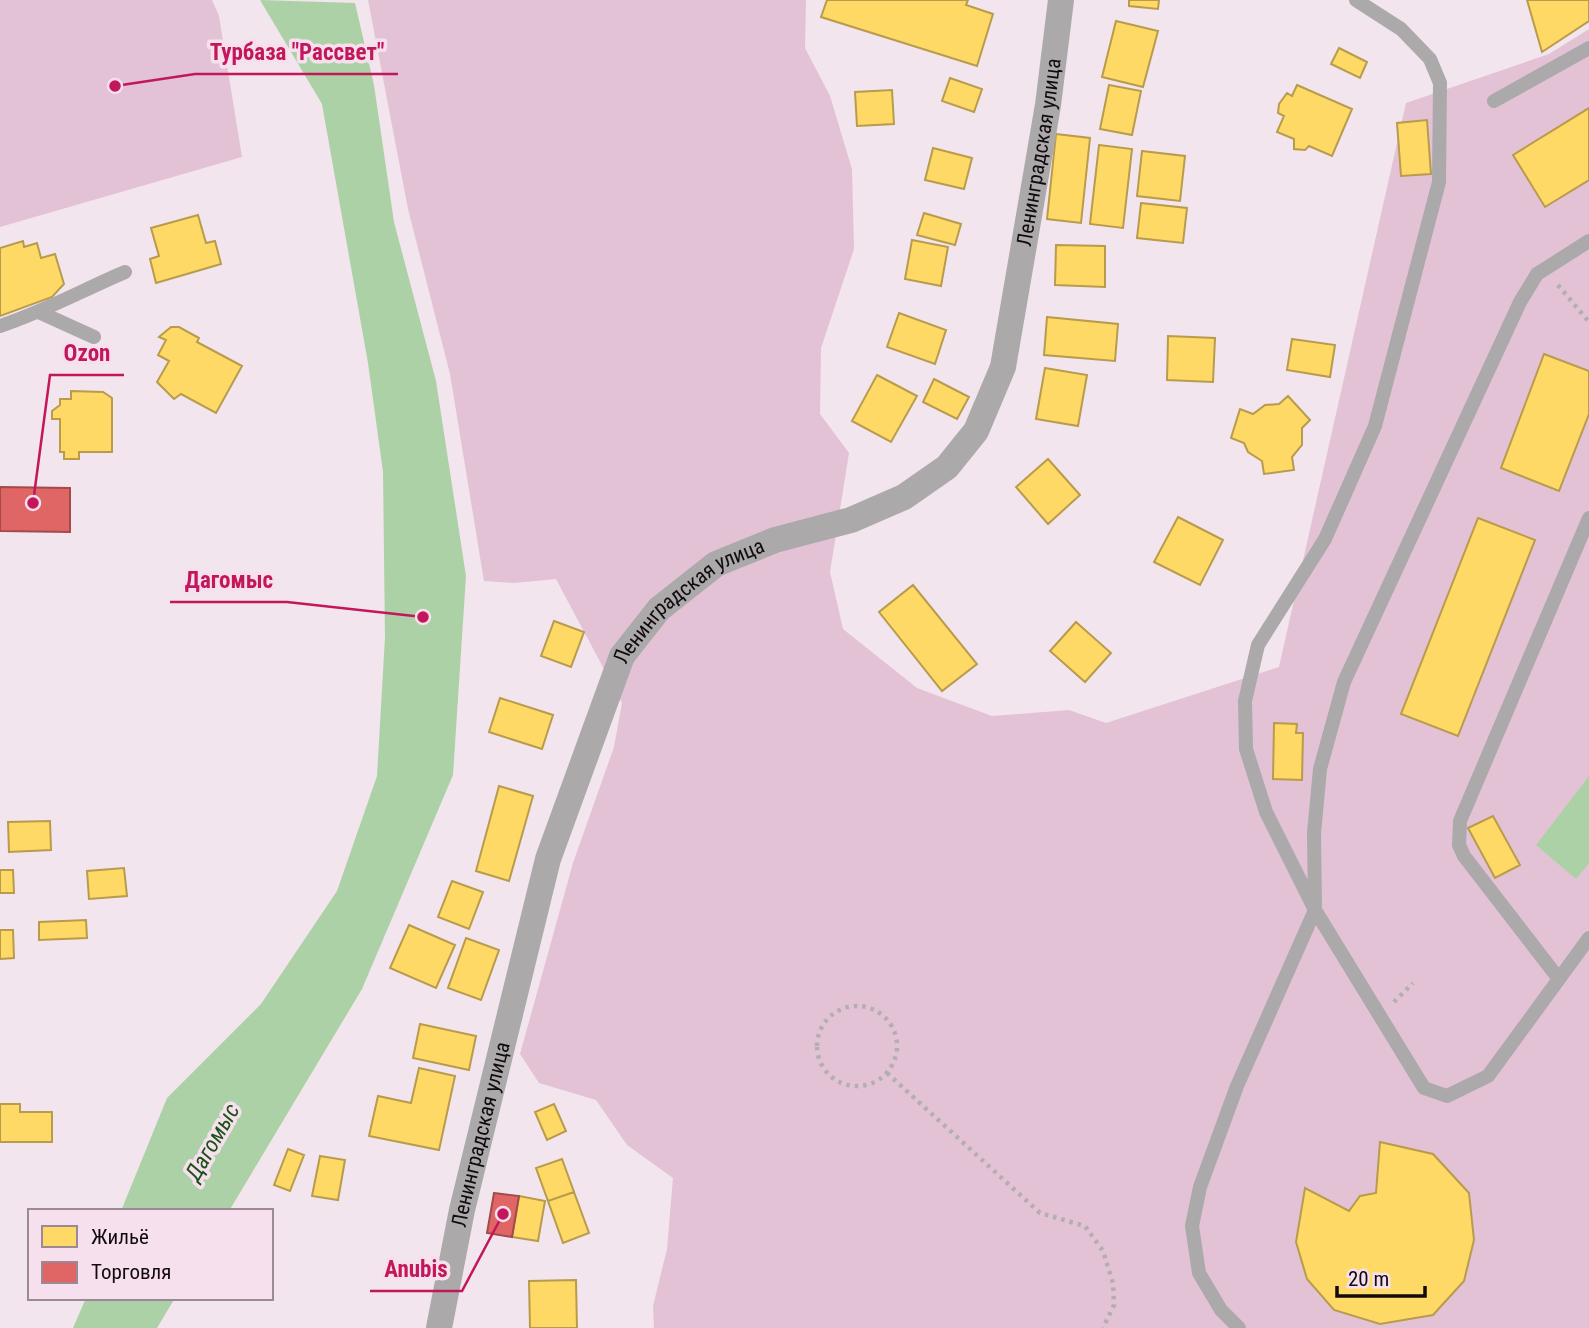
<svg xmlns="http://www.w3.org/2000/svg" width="1589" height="1328" viewBox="0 0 1589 1328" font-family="'Roboto Condensed',sans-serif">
<rect width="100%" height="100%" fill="#f2e5ed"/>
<path fill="#e3c2d6" d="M0 0H212L219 16 242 157 0 227Z
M368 0H806L805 48 830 96 852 169 854 249 821 348 820 414 849 453 830 572 843 629 917 688 992 716 1069 710 1106 723 1279 667 1406 103 1549 54 1589 29V1328H654L653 1306 667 1249 673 1178 627 1145 596 1100 539 1083 520 1054 573 863 614 747 622 703 556 579 514 583 484 581 450 374 408 209Z"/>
<path fill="#add1a6" d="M260 0 355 3 374 85 394 222 436 381 466 576 453 775 362 989 229 1211H121L167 1098 261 1004 337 891 377 776 385 637 383 472 368 363 322 104Z
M1589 776V863L1576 879 1536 845Z
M86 1298H175L157 1328H73Z"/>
<path fill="#ffd966" stroke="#b89b4c" stroke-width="2" d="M827 0H968L966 5 993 14 977 66 821 17Z
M1129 0H1159L1158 9 1129 6Z
M1527 0H1589V21L1542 52Z
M1116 21 1158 31 1143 87 1102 77Z
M1339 48 1367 62 1360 78 1331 64Z
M950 78 982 89 974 112 942 101Z
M1109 85 1141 91 1132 135 1100 129Z
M1297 85 1352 109 1332 156 1309 146 1305 150 1294 149V139L1277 132 1284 116 1278 113 1279 104 1287 93 1292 96Z
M892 90 894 124 857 126 855 92Z
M1589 108V180L1545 207 1513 155Z
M1427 120 1431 174 1401 176 1397 123Z
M1056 134 1090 138 1081 223 1047 219Z
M1099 145 1132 149 1123 228 1090 224Z
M933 148 972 158 964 189 925 180Z
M1142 151 1185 156 1180 201 1137 196Z
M1141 203 1187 208 1183 243 1137 238Z
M924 213 961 224 955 245 917 235Z
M198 215 206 243 215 241 221 264 156 283 150 259 159 256 151 228Z
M912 240 948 247 941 286 905 279Z
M23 241 24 247 37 243 41 258 55 254 64 284 52 297 0 316V248Z
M1056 245 1105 246V287L1055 285Z
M899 313 946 330 935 364 887 347Z
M1047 317 1118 324 1115 361 1044 355Z
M171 327H179L199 338 197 342 242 366 216 413 181 394 174 399 157 382 169 361 158 355 166 340 159 337Z
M1168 336 1215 338 1213 382 1167 380Z
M1292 339 1335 345 1330 377 1287 370Z
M1544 354 1589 371V414L1559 491 1501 468Z
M1045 368 1087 375 1078 426 1036 419Z
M877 375 917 396 891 442 852 421Z
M934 379 969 397 957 419 923 402Z
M71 391 103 392 112 398V452H79V459H64V452H60V419H52V411L60 405V399H71Z
M1288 396 1310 420 1302 428V445L1292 457 1294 470 1264 474 1262 461 1248 452 1244 443 1231 438 1240 409 1253 414 1265 405 1279 404Z
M1048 459 1080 495 1048 524 1016 487Z
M1178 517 1223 540 1200 585 1154 562Z
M1478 518 1535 540 1458 736 1401 714Z
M913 585 977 664 942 691 879 612Z
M554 621 584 632 571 667 541 656Z
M1076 622 1111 653 1085 682 1050 651Z
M500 698 553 715 542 749 489 732Z
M1274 723 1297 724 1296 733H1303L1302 780 1273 779Z
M499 786 533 796 509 881 476 871Z
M1493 816 1520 865 1495 878 1468 828Z
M50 821 51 850 9 852 8 822Z
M124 868 127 896 89 899 87 871Z
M0 870H13L14 893H0Z
M452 881 483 892 469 929 438 917Z
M86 920 87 938 39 940V922Z
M409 925 455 945 436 988 390 968Z
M0 930H13L14 958 0 959Z
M466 938 499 950 481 1000 448 988Z
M420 1024 476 1036 469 1070 413 1058Z
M419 1068 455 1076 439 1150 369 1136 378 1096 411 1103Z
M0 1104H20V1112H52V1142H0Z
M554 1104 566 1131 547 1140 535 1112Z
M1380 1142 1433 1154 1469 1193 1474 1240 1464 1281 1433 1315 1380 1324 1334 1310 1307 1279 1296 1242 1305 1188 1349 1211 1360 1196 1376 1193Z
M288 1149 304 1155 290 1191 274 1185Z
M320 1156 345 1160 338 1200 312 1196Z
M562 1159 574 1192 548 1201 536 1168Z
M574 1192 589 1233 563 1243 548 1201Z
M519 1196 545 1201 538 1241 512 1237Z
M576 1280 577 1328H530L529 1281Z"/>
<path fill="#e06666" stroke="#a24a4c" stroke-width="2" d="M0 487 70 488V532L0 531Z
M494 1193 519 1196 512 1237 487 1233Z"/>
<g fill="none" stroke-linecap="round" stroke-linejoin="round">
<path stroke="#b2aeb1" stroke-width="4.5" stroke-dasharray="3.5 5" stroke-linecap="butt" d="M1558 285 1589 322
M1394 1002 1413 983
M817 1046a40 40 0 1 1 80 0a40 40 0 1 1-80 0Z
M887 1073 1040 1213 1085 1226 1103 1251 1113 1283 1114 1305 1103 1328"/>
<path stroke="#aba9aa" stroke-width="14" d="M1356 0 1401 29 1430 59 1440 83 1439 182 1375 426 1325 539 1258 645 1245 701 1246 749 1266 812 1315 910 1424 1088 1447 1096 1488 1076 1589 938
M1494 101 1589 48
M41 313 94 337
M0 326C43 312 83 290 125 272
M1559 979 1464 856 1459 845 1460 821 1589 518
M1239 1328 1221 1310 1199 1273 1192 1226 1200 1187 1237 1086 1315 910 1314 833 1320 769 1344 682 1520 302 1537 274 1589 241"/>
<path stroke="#aba9aa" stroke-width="26" id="s1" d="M439 1328 462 1210 548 859 622 656 659 609 716 564 775 540 851 520 904 497 947 467 976 431 1003 367 1048 105 1061 0"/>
</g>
<g text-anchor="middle" stroke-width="7" stroke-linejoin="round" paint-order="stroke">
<g font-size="21" fill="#110a0f" stroke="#f7e0ee">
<text dy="7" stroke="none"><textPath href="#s1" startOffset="1416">Ленинградская улица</textPath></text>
<text dy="7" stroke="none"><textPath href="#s1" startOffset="786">Ленинградская улица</textPath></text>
<text dy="7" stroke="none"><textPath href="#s1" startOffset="198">Ленинградская улица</textPath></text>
</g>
<g font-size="23" font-style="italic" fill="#1a5215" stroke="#f7e0ee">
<text transform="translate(212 1142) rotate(-60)" y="8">Дагомыс</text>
</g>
</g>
<path fill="none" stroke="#c2185b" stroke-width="2.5" d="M115 86L195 74H398M33 503L50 375H124M423 617L287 602H170M503 1214L462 1291H370"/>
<g fill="#c2185b" stroke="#f7e0ee" stroke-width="2.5">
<circle cx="115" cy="86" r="7"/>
<circle cx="33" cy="503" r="7"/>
<circle cx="423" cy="617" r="7"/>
<circle cx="503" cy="1214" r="7"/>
</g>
<g font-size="23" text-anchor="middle" font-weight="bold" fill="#c2185b" stroke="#f7e0ee" stroke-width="7" stroke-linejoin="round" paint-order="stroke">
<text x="297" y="60">Турбаза "Рассвет"</text>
<text x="87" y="361">Ozon</text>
<text x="229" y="588">Дагомыс</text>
<text x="416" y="1277">Anubis</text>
</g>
<rect x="28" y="1209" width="245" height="91" fill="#f7e0ee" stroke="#9b8a95" stroke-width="2"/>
<rect x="42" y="1226" width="35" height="21" fill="#ffd966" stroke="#9b8a95" stroke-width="2"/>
<text x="91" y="1244" font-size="21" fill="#110a0f">Жильё</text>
<rect x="42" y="1262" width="35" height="21" fill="#e06666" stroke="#9b8a95" stroke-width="2"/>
<text x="91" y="1279" font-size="21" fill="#110a0f">Торговля</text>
<path d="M1337 1286v10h88v-10" fill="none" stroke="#110a0f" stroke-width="3.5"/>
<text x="1348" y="1286" font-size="21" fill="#110a0f" stroke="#f7e0ee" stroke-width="5" paint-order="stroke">20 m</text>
</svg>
